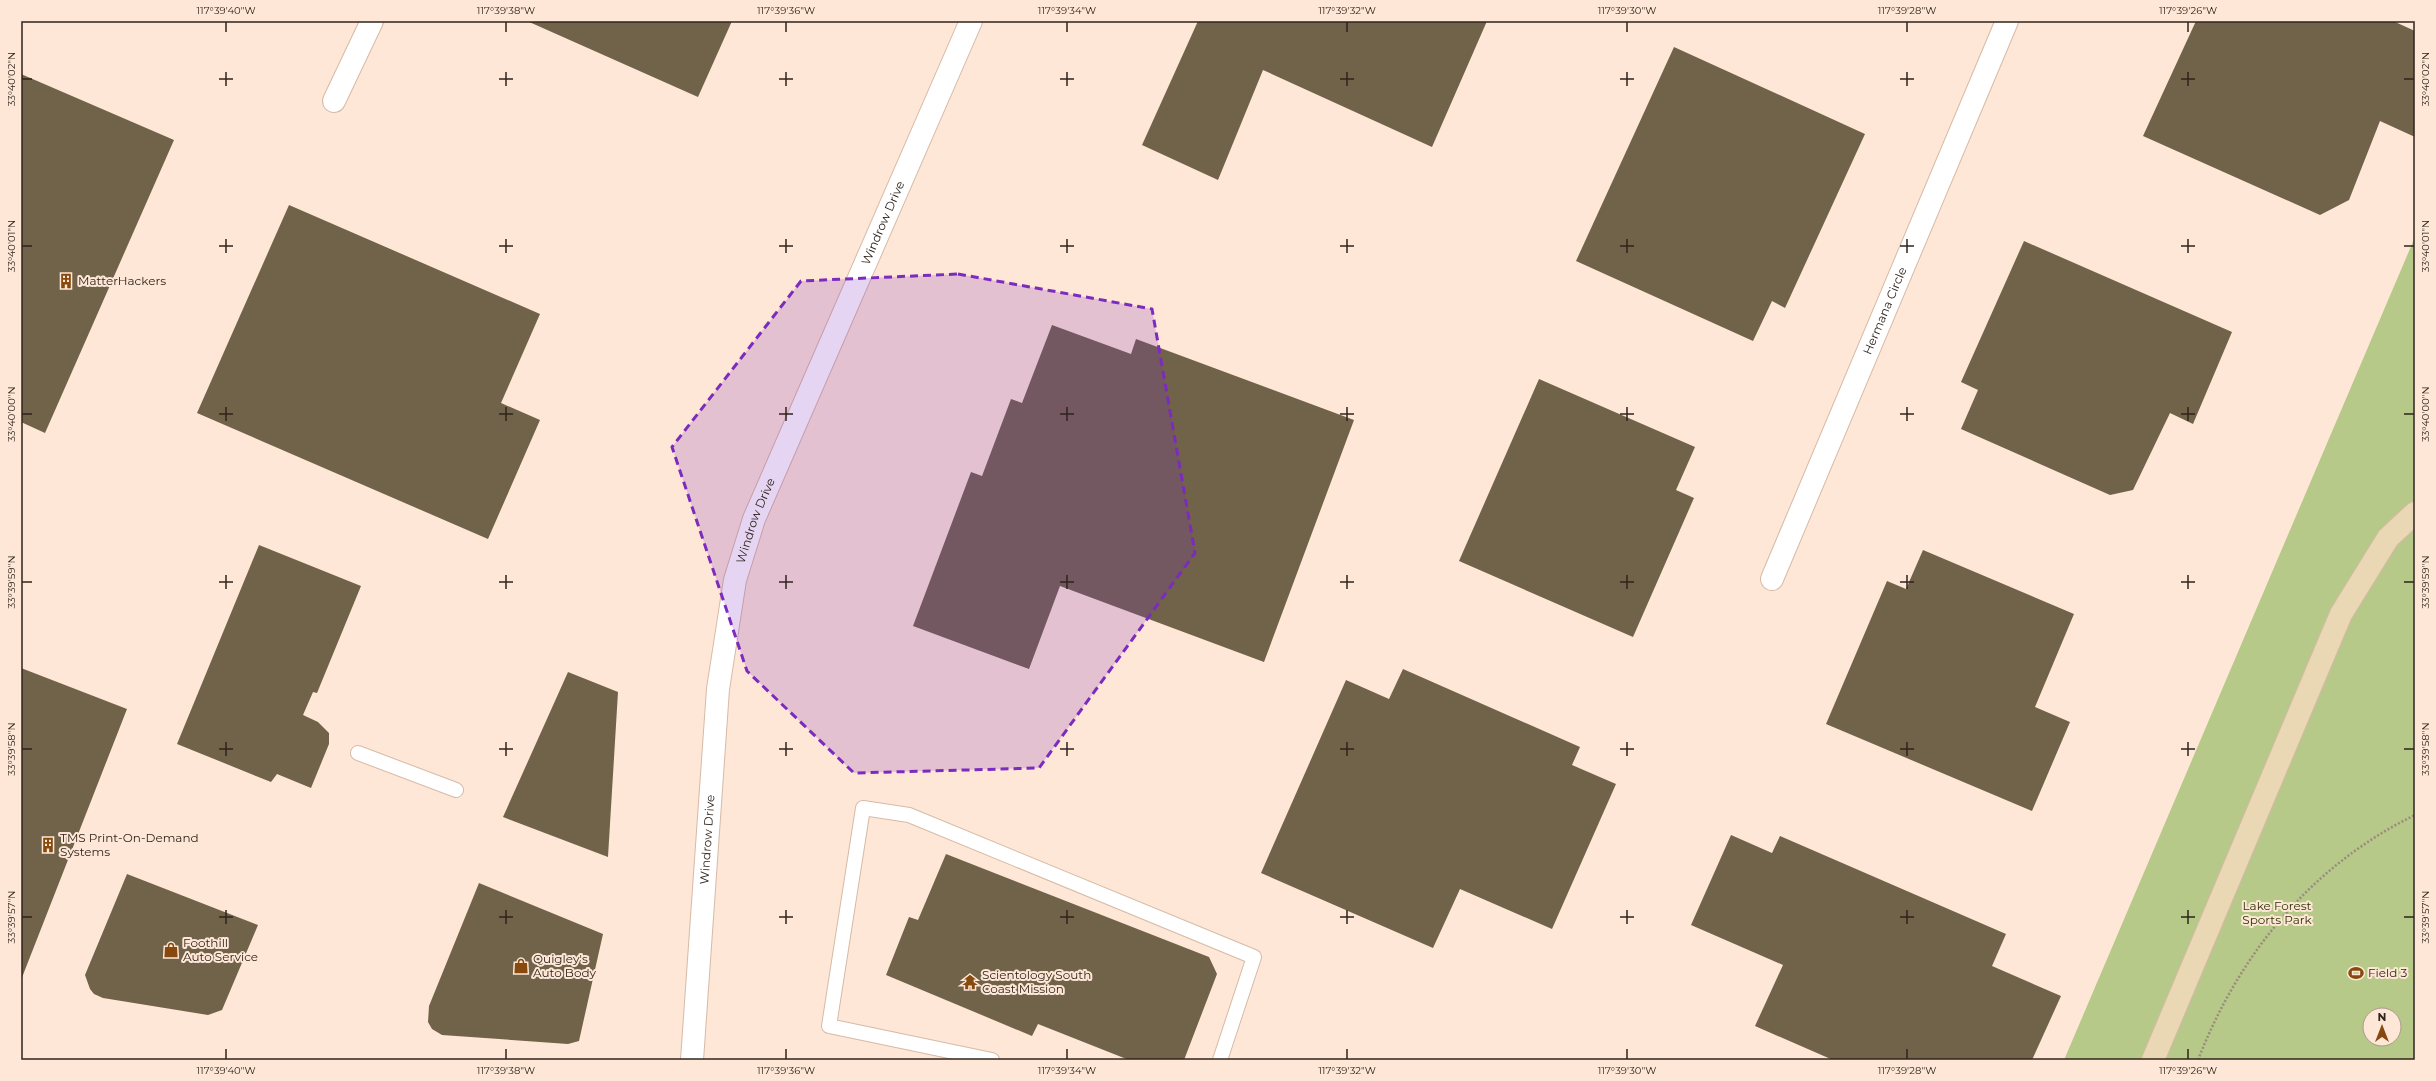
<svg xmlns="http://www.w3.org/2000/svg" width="2436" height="1081" viewBox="0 0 2436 1081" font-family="Montserrat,sans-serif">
<rect width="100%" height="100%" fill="#fee7d6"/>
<path fill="#b6c988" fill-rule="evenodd" d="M2415 237V1060H2064ZM2370 1015H2394V1039H2370Z"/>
<path fill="#71624a" d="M527 21H732L698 97Z
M1198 21H1487L1432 147 1263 70 1218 180 1142 145Z
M2196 21H2393L2415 31V137L2380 121 2349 200 2320 215 2143 136Z
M1674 47 1865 134 1785 308 1772 301 1753 341 1576 261Z
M21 74 174 140 45 433 21 422Z
M289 205 540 314 501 403 540 420 488 539 197 413Z
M2024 241 2232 332 2193 424 2170 413 2133 490 2110 495 1961 429 1978 390 1961 382Z
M1052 325 1131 354 1136 339 1354 420 1264 662 1060 586 1029 669 913 626 971 472 982 476 1011 399 1022 403Z
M1539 379 1695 447 1676 490 1694 498 1633 637 1459 561Z
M259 545 361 586 317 693 313 692 303 715 318 722 329 733V744L311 788 277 774 271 782 177 744Z
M1923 550 2074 614 2035 707 2070 722 2032 811 1826 724 1887 581 1906 589Z
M21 668 127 709 21 980Z
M1403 669 1580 747 1572 765 1616 784 1552 929 1460 889 1433 948 1261 873 1346 680 1389 699Z
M568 672 618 692 608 857 503 817Z
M1731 835 1772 853 1780 836 2006 934 1992 966 2061 996 2032 1060H1833L1755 1026 1783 965 1691 925Z
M946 854 1209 957 1217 974 1184 1060H1129L1038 1024 1032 1036 886 975 909 917 918 920Z
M127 874 258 925 222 1010 208 1015 103 998 94 994 90 989 85 975Z
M479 883 603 934 579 1041 568 1044 442 1035 432 1029 428 1022 429 1006Z"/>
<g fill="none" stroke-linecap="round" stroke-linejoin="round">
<g stroke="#d6baa7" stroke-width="16">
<path id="lane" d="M358 753 456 790
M992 1060 829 1026 863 808 909 815 1254 957 1220 1060"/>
</g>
<g stroke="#d6baa7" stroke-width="24">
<g id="street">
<path d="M334 101 372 21"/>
<path id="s1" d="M1772 579 2007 21"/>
<path id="s2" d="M692 1060 718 689 735 580 754 519 971 21"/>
</g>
</g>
<g stroke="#d6baa7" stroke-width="24">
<path id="secondary" d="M2153 1060 2341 614 2388 538 2415 513"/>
</g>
<path stroke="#9b8a7e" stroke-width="2.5" stroke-dasharray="2 2" stroke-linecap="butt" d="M2198 1060C2239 954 2312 865 2415 815"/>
<use href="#lane" stroke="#fff" stroke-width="14"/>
<use href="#street" stroke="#fff" stroke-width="22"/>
<use href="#secondary" stroke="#e9d8b3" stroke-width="22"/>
</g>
<path fill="#7b2cbf" fill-opacity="0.2" stroke="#7b2cbf" stroke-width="3" stroke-dasharray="8 5" stroke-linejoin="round" d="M958 274 1152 309 1195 553 1039 768 854 773 747 671 672 447 801 281Z"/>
<path fill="none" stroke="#2f251d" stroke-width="1.5" d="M226 22V32M506 22V32M786 22V32M1067 22V32M1347 22V32M1627 22V32M1907 22V32M2188 22V32M226 72V86M506 72V86M786 72V86M1067 72V86M1347 72V86M1627 72V86M1907 72V86M2188 72V86M22 79H32M219 79H233M499 79H513M779 79H793M1060 79H1074M1340 79H1354M1620 79H1634M1900 79H1914M2181 79H2195M2404 79H2414M226 239V253M506 239V253M786 239V253M1067 239V253M1347 239V253M1627 239V253M1907 239V253M2188 239V253M22 246H32M219 246H233M499 246H513M779 246H793M1060 246H1074M1340 246H1354M1620 246H1634M1900 246H1914M2181 246H2195M2404 246H2414M226 407V421M506 407V421M786 407V421M1067 407V421M1347 407V421M1627 407V421M1907 407V421M2188 407V421M22 414H32M219 414H233M499 414H513M779 414H793M1060 414H1074M1340 414H1354M1620 414H1634M1900 414H1914M2181 414H2195M2404 414H2414M226 575V589M506 575V589M786 575V589M1067 575V589M1347 575V589M1627 575V589M1907 575V589M2188 575V589M22 582H32M219 582H233M499 582H513M779 582H793M1060 582H1074M1340 582H1354M1620 582H1634M1900 582H1914M2181 582H2195M2404 582H2414M226 742V756M506 742V756M786 742V756M1067 742V756M1347 742V756M1627 742V756M1907 742V756M2188 742V756M22 749H32M219 749H233M499 749H513M779 749H793M1060 749H1074M1340 749H1354M1620 749H1634M1900 749H1914M2181 749H2195M2404 749H2414M226 910V924M506 910V924M786 910V924M1067 910V924M1347 910V924M1627 910V924M1907 910V924M2188 910V924M22 917H32M219 917H233M499 917H513M779 917H793M1060 917H1074M1340 917H1354M1620 917H1634M1900 917H1914M2181 917H2195M2404 917H2414M226 1049V1059M506 1049V1059M786 1049V1059M1067 1049V1059M1347 1049V1059M1627 1049V1059M1907 1049V1059M2188 1049V1059"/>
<defs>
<g id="building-bare" transform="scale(1.2)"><path d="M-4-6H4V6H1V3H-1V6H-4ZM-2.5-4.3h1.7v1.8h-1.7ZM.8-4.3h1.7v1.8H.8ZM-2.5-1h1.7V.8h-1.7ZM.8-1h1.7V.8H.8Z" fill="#87490d" stroke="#fee7d6" stroke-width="2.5" paint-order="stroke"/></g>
<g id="shop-bare" transform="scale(1.2)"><path d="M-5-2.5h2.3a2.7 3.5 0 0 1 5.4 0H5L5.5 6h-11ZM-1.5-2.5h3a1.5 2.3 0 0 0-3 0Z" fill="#87490d" stroke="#fee7d6" stroke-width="2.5" paint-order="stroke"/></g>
<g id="stadium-bare" transform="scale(1.2)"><path d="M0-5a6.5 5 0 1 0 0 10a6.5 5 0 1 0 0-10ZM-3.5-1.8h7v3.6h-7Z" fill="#87490d" stroke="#fee7d6" stroke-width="2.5" paint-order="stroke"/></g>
<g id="temple-bare" transform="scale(1.2)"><path d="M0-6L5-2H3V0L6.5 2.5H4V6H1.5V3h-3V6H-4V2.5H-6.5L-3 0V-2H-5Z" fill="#87490d" stroke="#fee7d6" stroke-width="2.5" paint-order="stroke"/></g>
</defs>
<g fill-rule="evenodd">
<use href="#building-bare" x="66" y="281"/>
<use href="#building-bare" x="48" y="845"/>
<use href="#shop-bare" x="171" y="950"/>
<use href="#shop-bare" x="521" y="966"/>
<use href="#stadium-bare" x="2356" y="973"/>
<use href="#temple-bare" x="970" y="982"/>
</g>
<g text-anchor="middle" stroke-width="4" stroke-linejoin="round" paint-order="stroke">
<g font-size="12" fill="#2f251d" stroke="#fee7d6">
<text dy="4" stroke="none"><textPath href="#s2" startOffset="869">Windrow Drive</textPath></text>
<text dy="4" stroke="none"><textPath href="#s1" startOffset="291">Hermana Circle</textPath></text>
<text dy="4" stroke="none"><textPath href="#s2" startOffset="545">Windrow Drive</textPath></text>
<text dy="4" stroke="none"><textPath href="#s2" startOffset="221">Windrow Drive</textPath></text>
</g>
<g font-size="12" fill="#2f251d" stroke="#fee7d6" text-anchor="start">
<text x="78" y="285">MatterHackers</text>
<text x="60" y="842">TMS Print-On-Demand<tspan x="60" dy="14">Systems</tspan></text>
<text x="183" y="947">Foothill<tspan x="183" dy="14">Auto Service</tspan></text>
<text x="533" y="963">Quigley's<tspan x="533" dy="14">Auto Body</tspan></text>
<text x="2368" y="977">Field 3</text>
<text x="982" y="979">Scientology South<tspan x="982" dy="14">Coast Mission</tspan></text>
</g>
<g font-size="12" fill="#2a3502" stroke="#fee7d6">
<text x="2277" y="910">Lake Forest<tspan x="2277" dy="14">Sports Park</tspan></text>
</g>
</g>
<rect width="2436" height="1081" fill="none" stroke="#fee7d6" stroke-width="44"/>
<g transform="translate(2382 1027)"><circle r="19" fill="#fee7d6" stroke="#ab998c"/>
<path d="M0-3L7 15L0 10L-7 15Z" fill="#87490d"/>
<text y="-6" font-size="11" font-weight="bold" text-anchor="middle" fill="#2f251d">N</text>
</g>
<rect x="22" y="22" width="2392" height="1037" fill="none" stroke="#2f251d" stroke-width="1.5"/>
<g font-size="10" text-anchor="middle" fill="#2f251d">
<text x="226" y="14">117°39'40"W</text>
<text x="506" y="14">117°39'38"W</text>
<text x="786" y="14">117°39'36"W</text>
<text x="1067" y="14">117°39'34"W</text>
<text x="1347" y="14">117°39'32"W</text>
<text x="1627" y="14">117°39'30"W</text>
<text x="1907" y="14">117°39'28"W</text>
<text x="2188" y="14">117°39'26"W</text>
<text transform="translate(11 79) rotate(-90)" y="4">33°40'02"N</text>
<text transform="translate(2425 79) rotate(-90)" y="4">33°40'02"N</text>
<text transform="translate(11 246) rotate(-90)" y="4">33°40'01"N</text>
<text transform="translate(2425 246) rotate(-90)" y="4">33°40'01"N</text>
<text transform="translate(11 414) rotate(-90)" y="4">33°40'00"N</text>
<text transform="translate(2425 414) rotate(-90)" y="4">33°40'00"N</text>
<text transform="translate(11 582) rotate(-90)" y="4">33°39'59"N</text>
<text transform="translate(2425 582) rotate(-90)" y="4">33°39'59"N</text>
<text transform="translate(11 749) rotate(-90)" y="4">33°39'58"N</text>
<text transform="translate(2425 749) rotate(-90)" y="4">33°39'58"N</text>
<text transform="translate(11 917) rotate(-90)" y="4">33°39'57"N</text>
<text transform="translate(2425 917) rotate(-90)" y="4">33°39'57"N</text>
<text x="226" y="1074">117°39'40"W</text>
<text x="506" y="1074">117°39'38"W</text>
<text x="786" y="1074">117°39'36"W</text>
<text x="1067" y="1074">117°39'34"W</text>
<text x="1347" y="1074">117°39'32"W</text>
<text x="1627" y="1074">117°39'30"W</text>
<text x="1907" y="1074">117°39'28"W</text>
<text x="2188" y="1074">117°39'26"W</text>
</g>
</svg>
